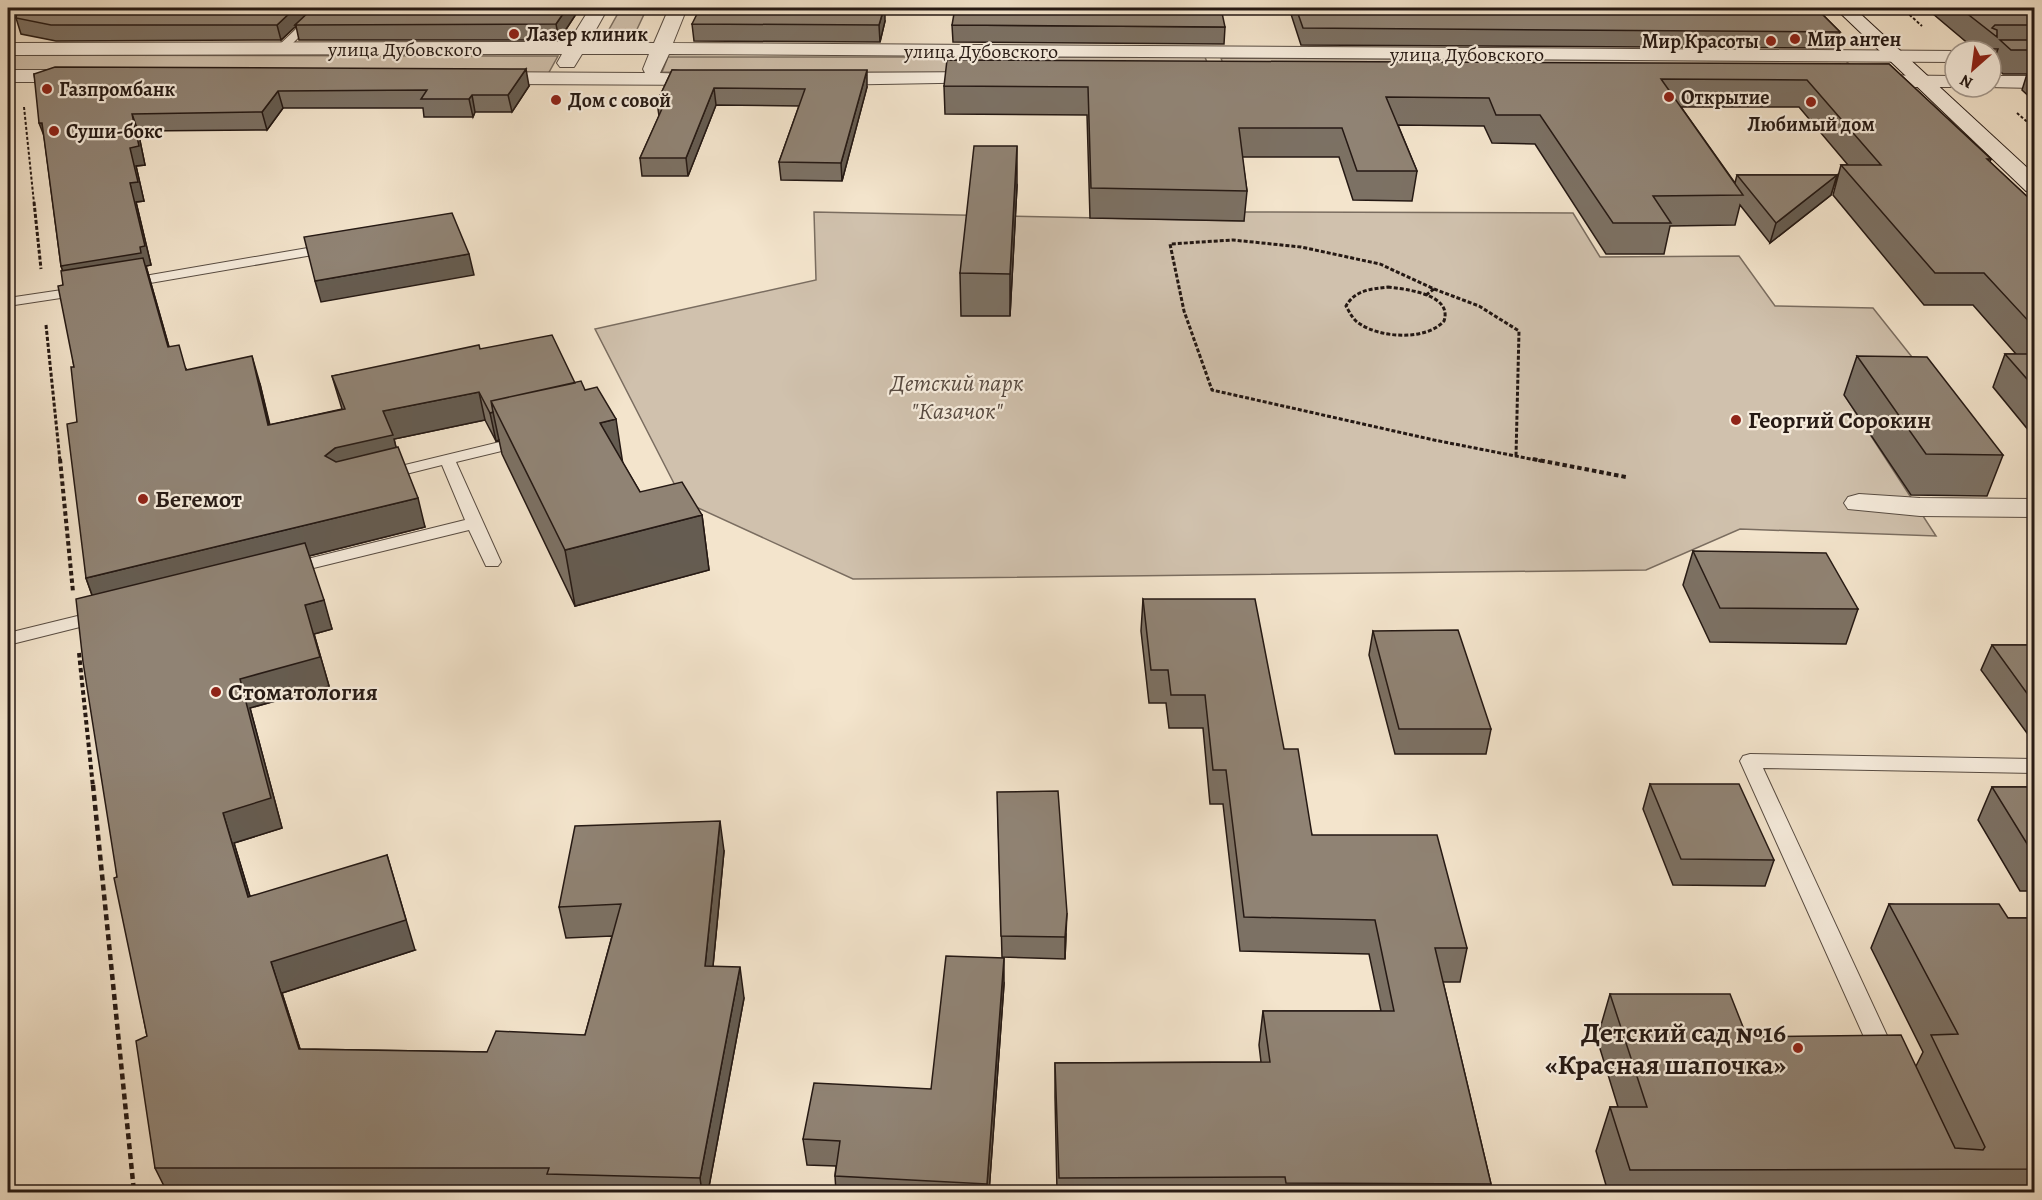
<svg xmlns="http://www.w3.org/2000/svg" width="2042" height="1200" viewBox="0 0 2042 1200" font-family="Alegreya,serif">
<rect width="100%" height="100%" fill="#f3e4cc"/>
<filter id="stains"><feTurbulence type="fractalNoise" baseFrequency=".00333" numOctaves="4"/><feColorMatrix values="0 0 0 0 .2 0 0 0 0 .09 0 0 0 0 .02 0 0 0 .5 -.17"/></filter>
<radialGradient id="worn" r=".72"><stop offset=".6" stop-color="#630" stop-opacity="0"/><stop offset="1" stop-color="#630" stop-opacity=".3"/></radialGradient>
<path fill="#d0c1ad" stroke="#7a6d60" stroke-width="1.5" d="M621 8H647L631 42H602Z
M9 55 558 56 548 74 12 71Z
M668 57H1205L1211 73 662 72Z
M1221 58 1846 61 1861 76 1226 73Z
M814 212 1244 221 1243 212 1573 213 1600 257 1739 256 1775 306 1873 308 1943 396H1845L1936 536 1740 529 1646 570 853 579 683 501 595 329 816 280Z"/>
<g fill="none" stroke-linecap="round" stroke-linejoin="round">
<g stroke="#584c42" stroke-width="2">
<path id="lane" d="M318 8H328L285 51H277V47Z
M331 244 338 248 336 251 127 287 120 283 127 279Z
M82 287 87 288 89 291 87 294 8 306V298Z
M525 436 531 438 533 441 531 444 456 462 501 562 498 566H486L469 530 289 574 283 573 280 569 283 565 465 520 442 465 382 480 374 475 376 472Z
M102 610 108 612 111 616 108 620 8 645V633Z
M1750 754 2034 759V773L1763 768 1897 1057 1894 1064 1885 1067 1876 1064 1873 1057 1740 761 1743 756Z"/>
</g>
<g stroke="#584c42" stroke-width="2">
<path id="street" d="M590 8H608L589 42 654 43 669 8H687L673 43 1959 51H1955V62L669 54 660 73 721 75 724 79 721 83 714 85 483 84 476 82 473 78 476 74 483 72 645 73 643 69 649 54H582L574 67H560L557 63 562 54 8 55V43L569 42Z
M2034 50V62H1991V51H1987Z
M8 70H78L85 72 88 76 85 80 78 82H8Z
M990 72 997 74 1000 78 997 82 822 85 815 83 812 79 815 75 822 73Z
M1863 75 1955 76V87H1959H1863L1856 85 1853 81 1856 77Z
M1991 76H2034V88L1987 87H1991Z
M1859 494 1920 498 2034 499V517L1920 516 1848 509 1844 503 1848 497Z"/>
</g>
<g stroke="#251914" stroke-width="2">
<path id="secondary" d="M1835 8H1854L2034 174V193L2026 191Z"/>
</g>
<path stroke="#251914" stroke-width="2" stroke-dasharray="3 2" stroke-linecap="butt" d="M1902 8 1922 26
M24 107 34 203
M2017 113 2034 128"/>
<path stroke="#251914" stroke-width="3" stroke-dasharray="4 2" stroke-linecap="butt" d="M34 202 41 269
M1388 287C1405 289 1453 294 1444 321 1426 341 1381 338 1360 324 1353 320 1350 313 1346 306 1355 290 1371 289 1388 287Z
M1434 289 1479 306 1519 331 1516 456
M1426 295 1434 289 1380 264 1301 247 1233 240 1170 244 1184 311 1212 390 1434 440 1541 461
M46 325 60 461"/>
<path stroke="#251914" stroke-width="4" stroke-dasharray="4.5 3" stroke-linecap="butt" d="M60 459 73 592
M1533 459 1626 477
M79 653 93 787"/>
<path stroke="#251914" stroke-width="4.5" stroke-dasharray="6 4" stroke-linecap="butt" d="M93 785 134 1192"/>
<use href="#lane" fill="#f7edde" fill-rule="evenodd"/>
<use href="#street" fill="#f7edde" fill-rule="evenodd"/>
<use href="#secondary" fill="#f7edde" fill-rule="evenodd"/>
</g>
<path fill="#7c7164" stroke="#251914" stroke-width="1.5" d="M18 8H580L559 40H299L296 26 281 40 56 41 21 34 16 18Z
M1289 8H1816L1840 32 1835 48 1301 45Z
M1926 8H2034V101L2022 90 2027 74H2003L1992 64 1998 49H1993L1991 54V51H1977Z
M885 21 880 42 694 41 692 24Z
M952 25 1225 27 1224 44 953 42Z
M1889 64 1991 159 1990 162 2034 203V437L1993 387 2005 354H2016L1973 305H1924L1833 195 1841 165H1848L1799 107H1681L1735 183 1737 175H1837L1831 195 1770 243 1740 205 1735 225 1670 226 1664 254H1606L1535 144 1492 143 1484 126 1398 125 1417 171 1412 201 1353 200 1339 157H1242L1247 191 1244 221 1090 218 1087 115 945 114 944 86Z
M672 70 867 87 842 181 781 180 779 162 799 106 716 105 688 176H642L640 158 659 116 657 102Z
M34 74 529 86 512 112H475L473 117H424L423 108H283L267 130 138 131 145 165 136 166 144 201 136 202 151 265 146 266 169 347 187 370 260 384 270 425 342 409 332 376 480 349 575 383 640 492 702 515 709 570 575 606 502 454 499 440 496 441 485 420 394 439 396 448 425 527 309 556 332 629 314 634 329 686 250 708 282 828 234 843 250 896 415 950 282 993 300 1049 487 1052 585 1035 612 936 566 938 559 907 724 851 713 966 744 998 708 1192H167L155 1168 147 1036 117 877 92 595 86 578 74 367 63 285V271L61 266 44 136Z
M1017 186 1010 316H961L960 273Z
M1857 356 2003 455 1987 496 1911 495 1844 395Z
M1693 551 1858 609 1846 644 1710 642 1683 585Z
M1143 599 1284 749 1312 835 1467 948 1460 982H1443L1491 1184 1489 1192H1057L1055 1097V1063L1261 1062 1259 1045 1263 1011H1381L1369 954 1240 951 1223 804H1210L1203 728H1169L1166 703H1149L1141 631Z
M1373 631 1491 729 1486 754H1395L1369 655Z
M1992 645H2034V740H2032L1981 670Z
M1650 784 1774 860 1765 886 1673 885 1643 809Z
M1992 787H2034V891H2020L1978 820Z
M998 813 1066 934 1065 959 1002 957Z
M1889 904 2008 918H2034V1192H1608L1596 1151 1610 1107H1618L1597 1039 1610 994 1747 1037 1916 1066 1923 1052 1871 948Z
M1004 984 989 1192H836L835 1176 836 1166 807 1165 803 1139 931 1089Z"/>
<path fill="#655c51" stroke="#251914" stroke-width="1.5" d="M295 8H315L295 25 296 26 281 40 277 25Z
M567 8H580L559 40 556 24Z
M884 8H885V21L880 42 879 25Z
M526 69 529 86 512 112 508 95Z
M867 70V87L842 181 841 163Z
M714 88 716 105 688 176 686 158Z
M278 91 283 108 267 130 262 112Z
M472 95 475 112 473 117 469 99Z
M132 114 138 131 145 165 136 166 144 201 136 202 151 265 146 266 177 375 68 286 61 266 140 247 130 183V148Z
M39 123H42L46 141Z
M1017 146V186L1010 316V274Z
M1837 175 1831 195 1770 243 1776 223Z
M469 254 474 275 321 302 315 281Z
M252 356 260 384 276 454 268 425Z
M479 392 485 420 394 439 400 463 342 477 325 456 383 411Z
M493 412 499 440 496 441 490 413Z
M616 419 624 471 600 423Z
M418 498 425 527 97 609 86 578Z
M702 515 709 570 575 606 565 550Z
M324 600 332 629 314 634 329 686 250 708 282 828 234 843 259 927 248 897 223 813 240 679 305 605Z
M720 821 724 851 710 997 705 966Z
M387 855 415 950 282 993 310 1080 299 1049 271 962Z
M1067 913 1066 934 1065 959V937Z
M1004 958V984L989 1192H987V1184Z
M740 967 744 998 708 1192H702L700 1178Z"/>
<path fill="#908374" stroke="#251914" stroke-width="1.5" d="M18 8H295L277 25H51L16 18Z
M313 8H567L556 24 295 25Z
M700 8H884L879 25 692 24Z
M955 8H1221L1225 27 952 25Z
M1296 8H1816L1840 32 1303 28Z
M1960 8H2034V25H1995L1992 28 1997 30V37Z
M2000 40H2034V50H2011Z
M947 60 1889 64 1991 159H1987L2034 203V327L1984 273H1935L1841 165H1881L1807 80 1661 79 1743 195 1653 196 1671 223H1613L1540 115H1496L1489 98 1386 97 1417 171H1357L1342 128H1239L1247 191 1091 188 1088 87 944 86Z
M55 67 526 69 508 95H472L469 99H421L427 90 278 91 262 112 132 114 139 146 130 148 138 182 130 183 145 246 140 247 141 253 61 266 42 123H39L34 74Z
M672 70H867L841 163 779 162 805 89 714 88 686 158H640L665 102H657Z
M974 146H1017L1010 274 960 273Z
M1737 175H1837L1776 223Z
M452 213 469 254 315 281 304 237Z
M143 258 168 347 179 345 186 370 252 356 268 425 345 409 332 376 479 345 480 349 552 335 575 383 491 401 493 412 490 413 479 392 383 411 393 435 335 448 325 456 336 462 398 447 418 498 86 578 67 424 77 422 71 367H74L58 286 63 285 61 271Z
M2005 354H2034V387Z
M1857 356 1927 357 2003 455 1926 454Z
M581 381 585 390 597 387 616 419 600 423 640 492 682 482 702 515 565 550 491 401Z
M305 543 324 600 305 605 320 657 240 679 271 798 223 813 248 897 387 855 406 920 271 962 299 1049 487 1052 496 1031 585 1035 621 904 559 907 575 826 720 821 705 966 740 967 700 1178 547 1174 549 1168H155L136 1041 147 1036 114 878 117 877 83 662 76 599Z
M1693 551 1826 553 1858 609 1720 608Z
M1143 599H1255L1284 749H1298L1312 835H1437L1467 948H1435L1491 1184 1286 1183 1285 1177 1059 1178 1055 1063 1270 1062 1263 1011H1394L1375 920 1244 917 1226 770H1213L1205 695H1171L1168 670H1151Z
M1458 630 1491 729H1399L1373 631Z
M1992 645H2034V703Z
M1650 784H1739L1774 860 1681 859Z
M1992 787H2034V855Z
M1058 791 1067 913 1065 937 1001 936 997 792Z
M1889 904H1999L2008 918H2034V1169L1630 1170 1610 1107H1647L1610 994H1730L1747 1037 1901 1035 1955 1148 1983 1150 1985 1147 1931 1035 1958 1034Z
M946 956 1004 958 987 1184 835 1176 840 1141 803 1139 814 1083 931 1089Z"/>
<g fill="#8f2418" stroke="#f7edde" stroke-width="2">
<circle cx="514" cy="34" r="6"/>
<circle cx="1795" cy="39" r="6"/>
<circle cx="1771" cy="41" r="6"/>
<circle cx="47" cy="89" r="6"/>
<circle cx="1669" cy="97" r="6"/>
<circle cx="556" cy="100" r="6"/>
<circle cx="1811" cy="102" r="6"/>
<circle cx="54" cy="131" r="6"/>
<circle cx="1736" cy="420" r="6"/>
<circle cx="143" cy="499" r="6"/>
<circle cx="216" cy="692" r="6"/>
<circle cx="1798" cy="1048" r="6"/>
</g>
<g text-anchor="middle" stroke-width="4.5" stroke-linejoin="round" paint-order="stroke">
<g font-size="20" font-weight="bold" fill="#251914" stroke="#f7edde" text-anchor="start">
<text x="526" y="41">Лазер клиник</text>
<text x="1807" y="46">Мир антен</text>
<text x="1759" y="48" text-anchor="end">Мир Красоты</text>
<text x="59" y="96">Газпромбанк</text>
<text x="1681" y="104">Открытие</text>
<text x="568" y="107">Дом с совой</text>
<text x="1811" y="131" text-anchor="middle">Любимый дом</text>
<text x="66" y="138">Суши-бокс</text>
</g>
<g font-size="20" fill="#251914" stroke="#f7edde">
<text x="405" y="56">улица Дубовского</text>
<text x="981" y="58">улица Дубовского</text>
<text x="1467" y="61">улица Дубовского</text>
</g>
<g font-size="24" font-style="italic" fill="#584b42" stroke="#f7edde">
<text x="957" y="391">Детский парк<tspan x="957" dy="28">"Казачок"</tspan></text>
</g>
<g font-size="24" font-weight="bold" fill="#251914" stroke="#f7edde" text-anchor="start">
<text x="1748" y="428">Георгий Сорокин</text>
<text x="155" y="507">Бегемот</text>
<text x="228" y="700">Стоматология</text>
</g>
<g font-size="28" font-weight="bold" fill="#251914" stroke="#f7edde" text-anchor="end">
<text x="1786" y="1042">Детский сад №16<tspan x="1786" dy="32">«Красная шапочка»</tspan></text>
</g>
</g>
<rect width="2042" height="1200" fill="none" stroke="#f3e4cc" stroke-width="30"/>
<rect x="9" y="9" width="2024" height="1182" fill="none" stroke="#251914" stroke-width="3"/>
<rect x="15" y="15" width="2012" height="1170" fill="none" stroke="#251914" stroke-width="1.5"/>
<g transform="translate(1973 69) rotate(208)"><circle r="28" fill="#f7edde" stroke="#a3988d" stroke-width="1.5"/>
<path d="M0-4.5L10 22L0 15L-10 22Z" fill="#8f2418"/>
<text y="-9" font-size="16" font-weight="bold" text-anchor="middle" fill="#251914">N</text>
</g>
<rect width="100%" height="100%" filter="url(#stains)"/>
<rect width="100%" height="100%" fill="url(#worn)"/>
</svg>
